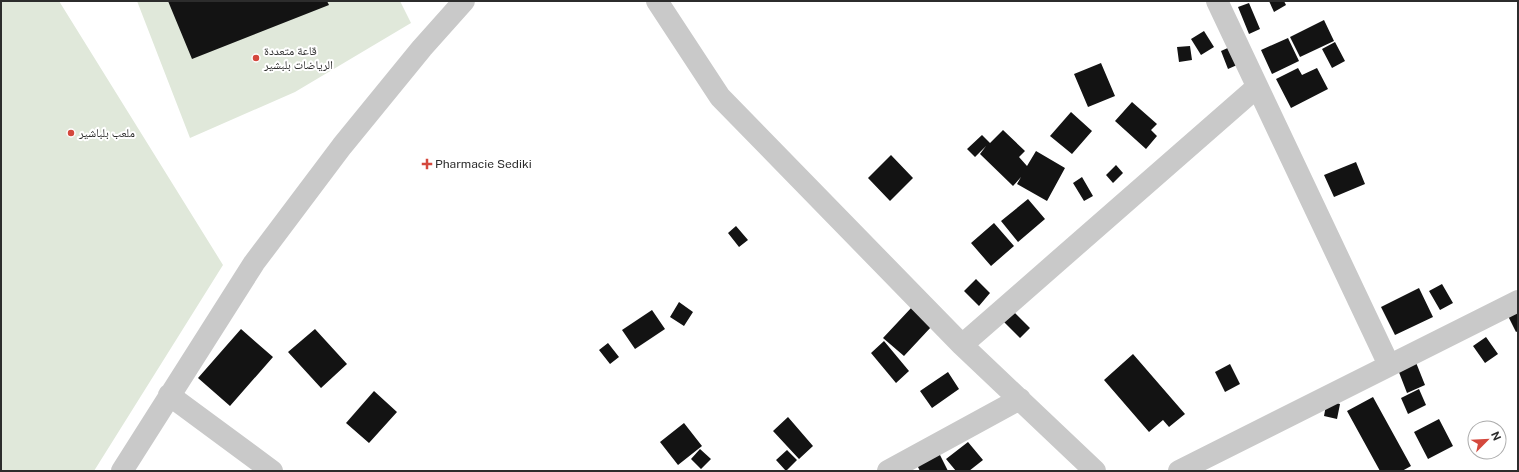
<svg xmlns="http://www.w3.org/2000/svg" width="1519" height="472" viewBox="0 0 1519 472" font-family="'Public Sans','Noto Naskh Arabic',sans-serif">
<rect width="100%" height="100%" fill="#fff"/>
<path fill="#e0e8da" d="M1 1H59L223 265 94 471H1Z
M137 1H400L411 23 295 92 190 138Z"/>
<path fill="#131313" d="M168 1H327L329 5 192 59Z
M1269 1H1284L1286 5 1274 12Z
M1249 3 1260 29 1249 34 1238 7Z
M1324 20 1334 41 1300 57 1290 37Z
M1204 31 1214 47 1201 55 1191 39Z
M1288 38 1299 61 1272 74 1261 50Z
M1335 42 1345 61 1332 68 1322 49Z
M1190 46 1192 60 1179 62 1177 47Z
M1230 47 1237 65 1228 69 1221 51Z
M1101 63 1115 96 1088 107 1074 74Z
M1298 68 1302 75 1317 68 1328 89 1291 108 1276 79Z
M1132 102 1157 124 1151 130 1157 136 1146 149 1115 121Z
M1071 112 1092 131 1072 154 1050 136Z
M1003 130 1025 151 1019 157 1027 166 1036 151 1065 168 1047 201 1017 184 1021 177 1013 186 980 154 986 146 975 157 967 149 982 135 990 143Z
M891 155 913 178 890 201 868 178Z
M1356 162 1365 184 1334 197 1324 175Z
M1116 165 1123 173 1113 183 1106 175Z
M1082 177 1093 196 1084 201 1073 183Z
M1028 199 1045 219 1018 242 1001 221Z
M994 223 1014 246 991 266 971 243Z
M736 226 748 240 739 247 728 233Z
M976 279 990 293 979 306 964 291Z
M1442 284 1453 303 1440 310 1429 291Z
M1419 288 1433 317 1395 335 1381 307Z
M1003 301 1030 328 1020 338 993 311Z
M679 302 693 312 684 326 670 317Z
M912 307 932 326 904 356 883 338Z
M1518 307V331L1516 332 1506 312Z
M652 310 665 329 635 349 622 330Z
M241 329 273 357 230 406 198 378Z
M315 329 347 364 321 388 288 352Z
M1486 337 1498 354 1485 363 1473 346Z
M884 341 909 371 896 383 871 353Z
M608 343 619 357 610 364 599 350Z
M1133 354 1185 414 1169 427 1163 420 1149 432 1104 380Z
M1413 355 1425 385 1407 393 1395 362Z
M1230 364 1240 384 1225 392 1215 372Z
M948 372 959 389 932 408 920 391Z
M1419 389 1426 405 1408 414 1401 398Z
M374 391 397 412 369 443 346 423Z
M1373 397 1411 466 1402 471H1380L1347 411Z
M1327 400 1340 404 1337 419 1324 416Z
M788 417 813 446 799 459 773 431Z
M1439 419 1453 446 1428 459 1414 432Z
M684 423 702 446 678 465 660 442Z
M968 442 983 460 969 471H956L946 459Z
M700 449 711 459 701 469 691 459Z
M787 450 797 460 786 471 776 460Z
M938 451 948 471H920L915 461Z"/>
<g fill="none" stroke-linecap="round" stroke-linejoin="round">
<path stroke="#c9c9c9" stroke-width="22" d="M657 1 720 97 962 345 1095 471
M1217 1 1389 365
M962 345 1257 87
M169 395 272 471
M122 471 254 263 342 146 422 48 464 1
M888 471 1020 399
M1179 471 1518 301"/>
</g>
<g fill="#d4483d" stroke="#fff" stroke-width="1.5">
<circle cx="256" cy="58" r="4"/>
<circle cx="71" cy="133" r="4"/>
<path d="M425 158h4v4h4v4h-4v4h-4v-4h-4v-4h4z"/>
</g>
<g text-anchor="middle" stroke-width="4" stroke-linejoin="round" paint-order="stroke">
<g font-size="12" fill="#2c2c2c" stroke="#fff" text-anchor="start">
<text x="264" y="55">قاعة متعددة<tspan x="264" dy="14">الرياضات بلبشير</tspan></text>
<text x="79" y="137">ملعب بلباشير</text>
<text x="435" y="168">Pharmacie Sediki</text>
</g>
</g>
<rect width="1519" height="472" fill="none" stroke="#2c2c2c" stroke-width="4"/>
<g transform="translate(1487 440) rotate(66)"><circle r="19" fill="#ffffff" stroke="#ababab"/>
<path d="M0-3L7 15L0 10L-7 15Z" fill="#d4483d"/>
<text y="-6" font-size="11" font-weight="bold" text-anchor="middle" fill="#2c2c2c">N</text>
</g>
</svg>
